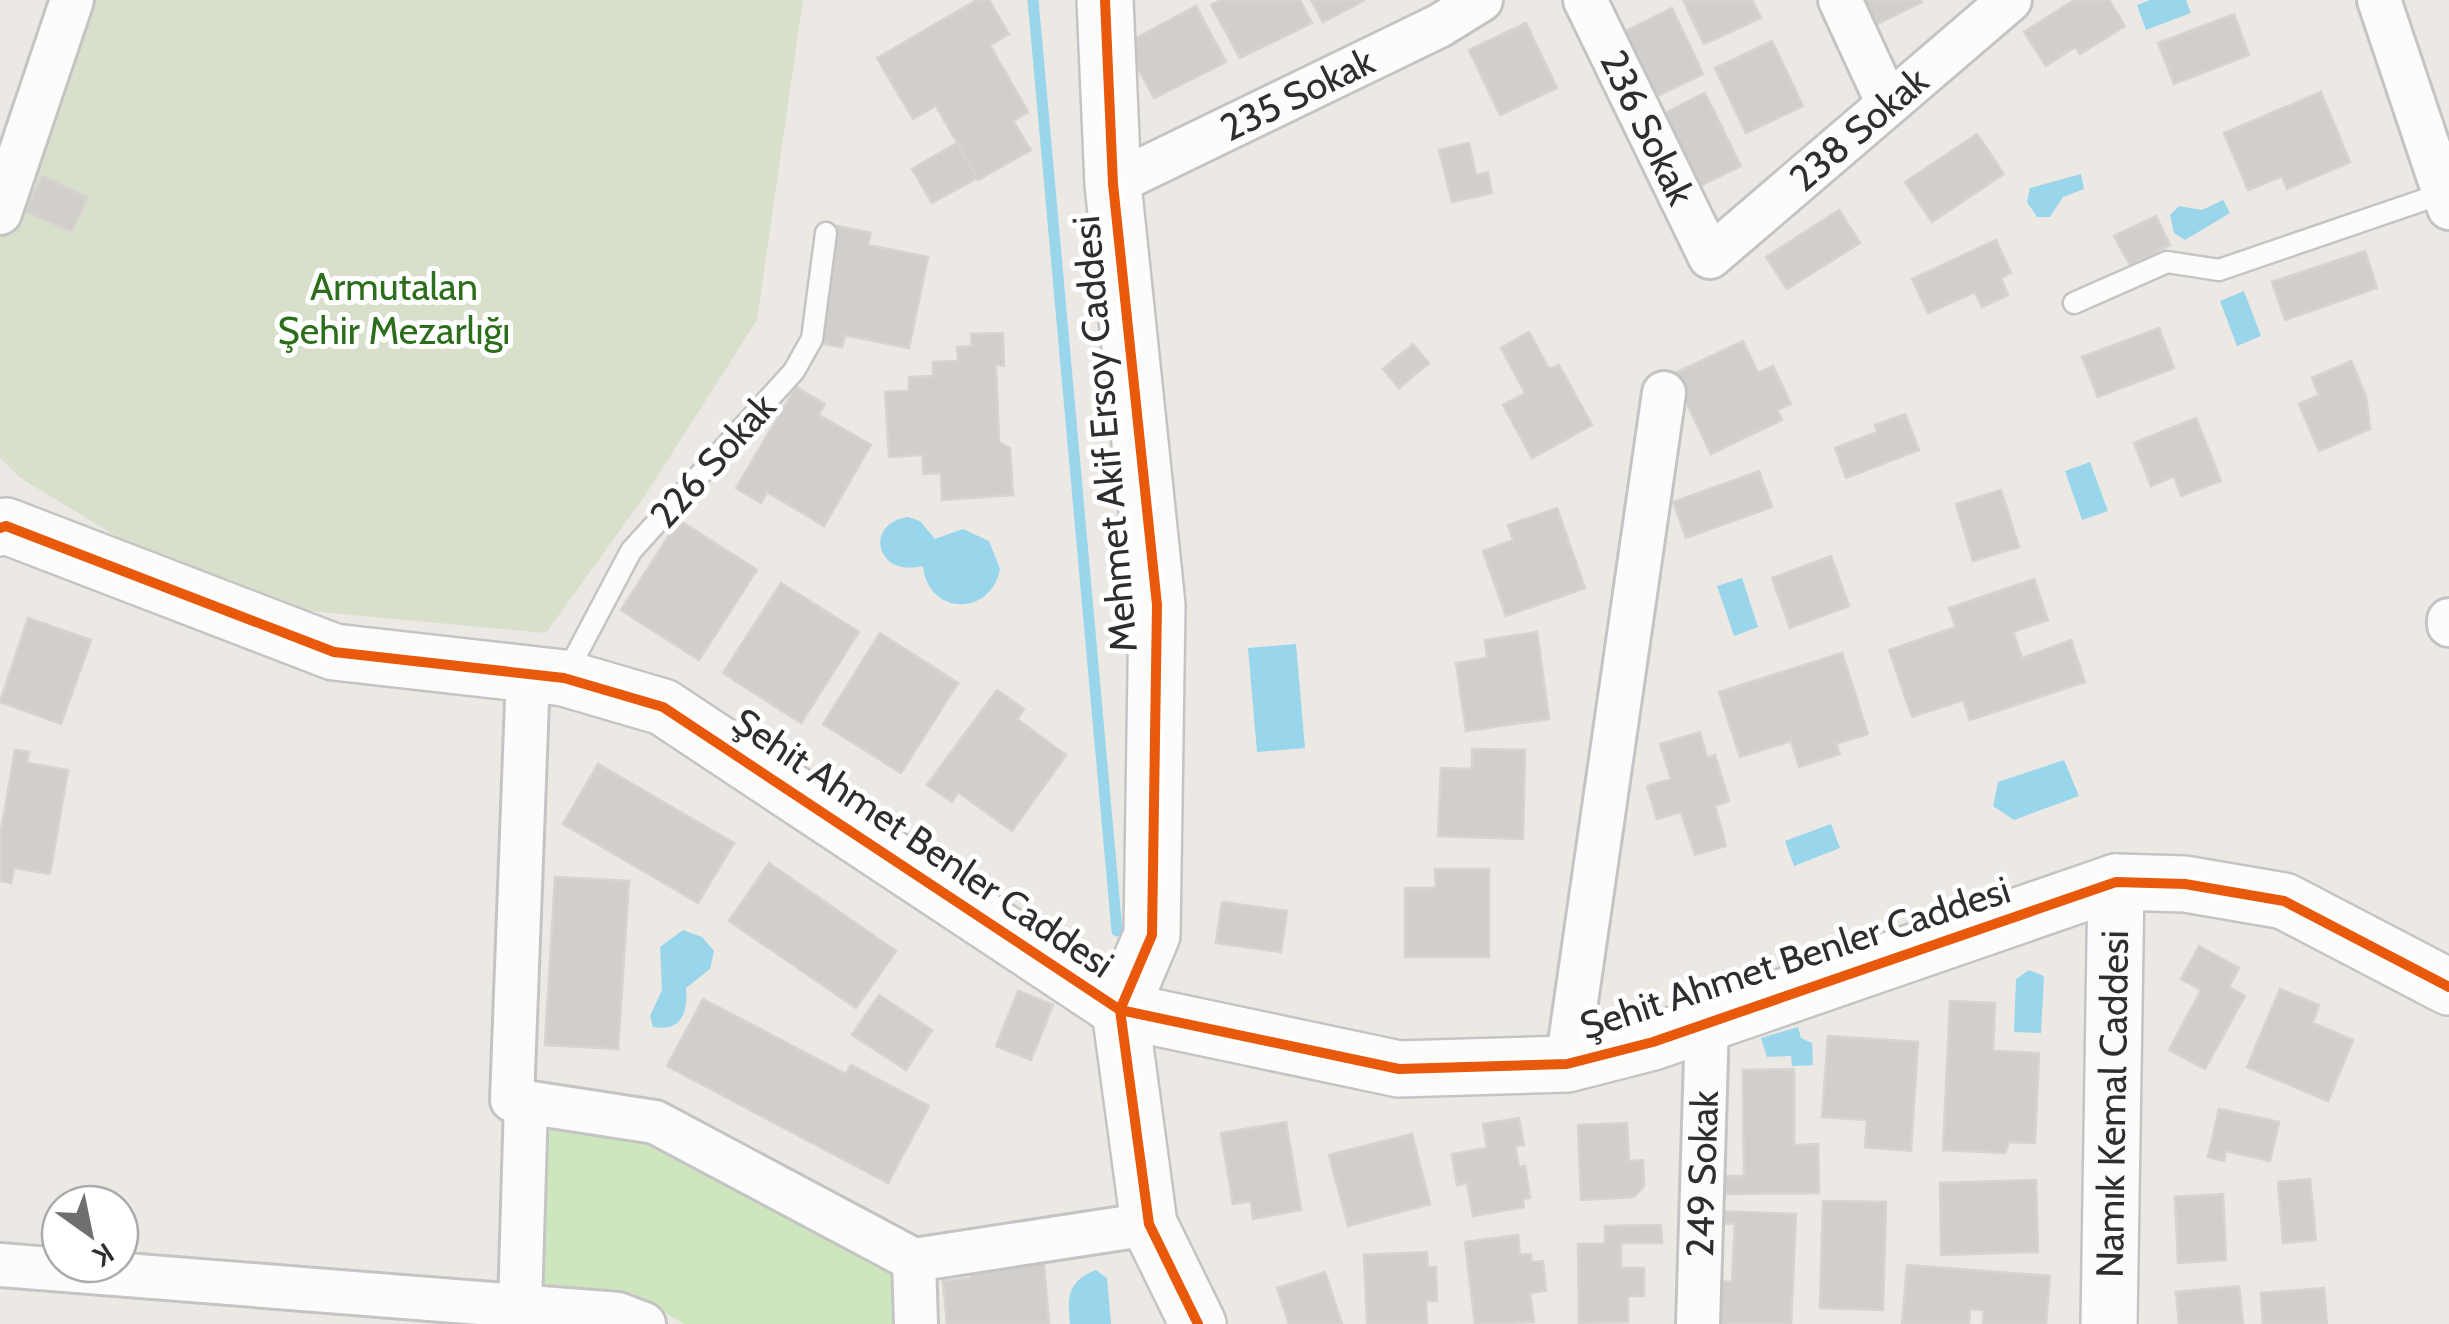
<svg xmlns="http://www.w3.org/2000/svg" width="2449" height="1324" viewBox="0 0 2449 1324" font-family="Cabin,sans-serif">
<rect width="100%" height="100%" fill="#ece8e4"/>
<path fill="#cee6be" d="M535 1115 651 1137 892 1262 896 1324H684L633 1293 536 1287Z"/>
<path fill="#d8e0cc" d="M94 0H803L757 320 646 494 546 633 225 603 19 477 0 458V211Z"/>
<path fill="#99d6ec" d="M2150 0H2186L2191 13 2146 30 2137 5Z
M2081 174 2084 189 2063 197 2050 217H2037L2027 202 2030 188Z
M2223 200 2230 213 2185 240 2174 233 2170 215 2179 206 2202 210Z
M2244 291 2261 336 2237 346 2220 301Z
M2090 462 2108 511 2082 520 2065 471Z
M908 517 920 521 935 539 963 529 989 541 1000 569C991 617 928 616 923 566 875 578 864 523 908 517Z
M1742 578 1758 627 1734 636 1717 586Z
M1296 644 1305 748 1257 752 1248 648Z
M2064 760 2079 796 2014 820 1993 806 1998 782Z
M1831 824 1840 848 1794 866 1785 841Z
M683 930 702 937 714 951 710 969 686 988C688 1012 682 1032 653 1027L650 1016 662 990 660 947Z
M2029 970 2044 976 2041 1033 2014 1032 2016 979Z
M1798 1027 1801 1038 1812 1043 1813 1065 1792 1066 1791 1056 1767 1057 1761 1038Z
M1096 1270 1107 1278 1111 1324H1070C1067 1296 1068 1281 1096 1270Z"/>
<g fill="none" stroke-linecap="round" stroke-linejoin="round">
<path stroke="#99d6ec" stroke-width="11" d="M1033 0 1117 931"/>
</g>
<path fill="#d1cecb" stroke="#d7d4d0" stroke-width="2.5" d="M977 0H989L1009 34 990 45 1028 112 1013 121 1031 150 978 180 936 106 913 119 877 58Z
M1221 0H1300L1312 23 1240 58 1211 5Z
M1311 0H1365L1323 22Z
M1683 0H1752L1761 18 1704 44Z
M1851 0H1921L1922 2 1865 30Z
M2074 0H2109L2125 26 2080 54 2075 47 2046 66 2024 32Z
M1196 6 1226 62 1154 98 1125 44Z
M1672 8 1703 74 1647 101 1616 36Z
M2234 14 2249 55 2174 84 2158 43Z
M1526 23 1557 88 1500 115 1469 50Z
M1772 41 1803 106 1746 133 1715 68Z
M2321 92 2350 162 2287 189 2282 176 2248 190 2224 133Z
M1705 93 1741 166 1692 190 1657 117Z
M1977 134 2004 174 1932 222 1905 182Z
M957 143 977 178 932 203 912 169Z
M1469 143 1476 175 1488 172 1492 193 1452 202 1439 150Z
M42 176 88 197 71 232 25 211Z
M1839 210 1860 243 1787 289 1766 257Z
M2156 216 2170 245 2130 265 2114 236Z
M837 226 871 233 868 245 928 257 909 348 845 335 842 347 813 342Z
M1996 240 2011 273 2001 278 2008 295 1982 307 1975 292 1928 313 1912 279Z
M2365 251 2377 288 2285 320 2272 282Z
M2159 328 2174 368 2098 397 2082 357Z
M1529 332 1549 369 1559 365 1592 425 1532 458 1503 405 1525 393 1501 348Z
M1003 333 1004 366 996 365 999 442 1010 448 1013 495 942 500 941 473 923 474V455L889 457 885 392 909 391V377L933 376V362L958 361 957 347 972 346 971 334Z
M1743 341 1758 373 1773 366 1791 404 1777 410 1782 420 1711 454 1673 374Z
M1413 344 1429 363 1399 388 1383 369Z
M2351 361 2366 396 2370 429 2319 451 2299 404 2319 395 2312 378Z
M796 387 825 404 819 415 871 445 824 526 767 492 761 503 736 488Z
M1905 414 1919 450 1846 478 1835 448 1877 432 1875 425Z
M2196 418 2221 481 2181 496 2174 476 2151 486 2134 443Z
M1759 471 1772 507 1686 538 1673 502Z
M2001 490 2019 547 1973 561 1956 504Z
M1557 508 1585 588 1506 616 1483 551 1513 540 1508 525Z
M679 520 757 570 699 660 621 610Z
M1831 556 1849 606 1790 628 1772 578Z
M2034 579 2048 620 2013 632 2022 658 2071 640 2085 682 1970 720 1963 700 1912 717 1889 650 1956 627 1949 608Z
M781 583 859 632 801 723 723 673Z
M28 618 91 640 61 724 0 702Z
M1537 632 1549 719 1466 731 1456 663 1487 658 1485 640Z
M880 633 958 683 901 773 823 724Z
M1842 653 1868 734 1836 744 1840 754 1799 767 1791 741 1740 757 1719 692Z
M997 690 1024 709 1017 719 1066 755 1012 831 958 792 952 802 927 785Z
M1700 732 1707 758 1715 755 1729 801 1715 806 1726 846 1695 855 1681 812 1657 819 1647 786 1671 779 1660 744Z
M1472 749 1525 750 1523 839 1438 836 1441 768 1472 769Z
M15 750 29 752 27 763 68 770 50 874 14 868 11 883 0 881V837Z
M598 764 734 843 698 903 563 824Z
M769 863 896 951 856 1008 729 921Z
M1435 869H1489V957H1405V888H1436Z
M555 877 629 881 618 1049 545 1045Z
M1222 902 1287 911 1281 952 1216 943Z
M2199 946 2239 968 2229 987 2245 996 2205 1069 2169 1050 2201 990 2181 979Z
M2280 989 2319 1005 2313 1023 2353 1040 2328 1101 2247 1067Z
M1018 991 1053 1005 1031 1060 996 1046Z
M879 995 932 1030 906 1070 852 1035Z
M703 999 846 1074 851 1065 929 1106 888 1183 667 1066Z
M1950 1001 1995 1003 1993 1051 2039 1053 2035 1143 2009 1142 2005 1153 1943 1150Z
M1828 1036 1918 1042 1911 1151 1865 1147 1867 1120 1822 1117Z
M1794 1069V1145L1818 1144 1819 1193 1725 1194V1176H1744L1743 1070Z
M2219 1109 2279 1122 2270 1161 2226 1151 2224 1161 2208 1157Z
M1519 1118 1524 1145 1515 1146 1519 1167 1525 1166 1530 1198 1523 1199 1524 1207 1473 1216 1467 1183 1457 1185 1452 1154 1487 1148 1483 1124Z
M1286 1122 1301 1210 1253 1219 1251 1201 1233 1204 1221 1133Z
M1627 1123 1629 1161 1643 1160 1644 1186 1634 1197 1581 1200 1578 1125Z
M1412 1134 1430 1204 1348 1226 1329 1155Z
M2310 1179 2316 1240 2283 1243 2278 1182Z
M2036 1180 2038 1252 1941 1255 1940 1183Z
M2223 1194 2226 1260 2178 1263 2175 1197Z
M1823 1201 1886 1202 1883 1310 1820 1308Z
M1716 1211 1796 1214 1791 1324 1716 1323 1718 1281 1732 1282 1735 1224 1715 1223Z
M1661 1225 1662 1243H1621V1268H1644V1296H1628V1322L1579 1323 1578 1244H1605V1226Z
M1518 1235 1520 1255 1531 1254 1532 1262 1543 1261 1546 1291 1530 1293 1534 1322 1475 1324 1465 1242Z
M1427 1252 1428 1267H1436L1437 1301H1426L1427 1324H1367L1364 1255Z
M1043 1253 1049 1324H947L943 1281 971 1278 970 1259Z
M1907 1265 2050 1276 2046 1324H1983L1984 1310 1970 1309 1969 1324H1902Z
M1325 1272 1342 1324H1289L1277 1288Z
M2239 1286 2243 1324H2179L2176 1292Z
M2324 1288 2327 1324H2263L2261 1293Z"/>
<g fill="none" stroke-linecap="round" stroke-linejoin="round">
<g stroke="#c5c4c5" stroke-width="25">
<path id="lane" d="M2074 303 2167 262 2219 270 2444 193
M565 676 631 551 794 371 812 339 826 233"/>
</g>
<g stroke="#c5c4c5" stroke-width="48">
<g id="street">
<path id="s1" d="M1585 0 1710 257 2010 0"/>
<path d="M1840 0 1888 104"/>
<path d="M2379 0 2449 208"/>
<path id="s2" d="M1113 184 1439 26 1481 0"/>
<path d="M0 213 72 0"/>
<path d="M2449 620V625"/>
<path d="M528 674 512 1100 655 1122 914 1260"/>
<path d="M1567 1064 1664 393"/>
<path d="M0 1265 618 1314 644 1324"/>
<path d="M520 1307 526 1102"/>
<path d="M916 1324 914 1260 1149 1224"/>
<path id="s3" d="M1698 1324 1707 1023"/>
</g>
</g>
<g stroke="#c5c4c5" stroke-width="60">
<g id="secondary">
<path d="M1105 0 1113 184 1157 605 1152 935 1120 1010 1149 1224 1198 1324"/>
<path d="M0 528 6 526 334 652 564 678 663 707 1120 1010 1399 1069 1567 1064 1653 1042 2116 882 2185 884 2284 901 2449 987"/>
<path id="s4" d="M2109 1324 2116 882"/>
</g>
</g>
<use href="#lane" stroke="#fcfcfb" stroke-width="20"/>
<use href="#street" stroke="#fcfcfb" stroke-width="42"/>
<use href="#secondary" stroke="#fcfcfb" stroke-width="55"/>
<g stroke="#fff" stroke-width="16">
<path id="cycleway" d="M1105 0 1113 184 1157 605 1152 935 1120 1010 1149 1224 1198 1324
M0 528 6 526 334 652 564 678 663 707 1120 1010 1399 1069 1567 1064 1653 1042 2116 882 2185 884 2284 901 2449 987"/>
</g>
<use href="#cycleway" stroke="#e8590c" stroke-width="10"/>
</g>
<g text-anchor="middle" stroke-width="10" stroke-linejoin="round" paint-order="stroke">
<g font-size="38" fill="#2e2e2e" stroke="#fff">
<text dy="13" stroke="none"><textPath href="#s2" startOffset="205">235 Sokak</textPath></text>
<text dy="13" stroke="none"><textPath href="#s1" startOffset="482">238 Sokak</textPath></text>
<text dy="13" stroke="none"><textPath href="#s1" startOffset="142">236 Sokak</textPath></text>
<text transform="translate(1105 434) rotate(-95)" y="13">Mehmet Akif Ersoy Caddesi</text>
<text transform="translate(713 461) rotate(-48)" y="13">226 Sokak</text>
<text transform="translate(923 843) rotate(34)" y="13">Şehit Ahmet Benler Caddesi</text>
<text transform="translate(1795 958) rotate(-18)" y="13">Şehit Ahmet Benler Caddesi</text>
<text dy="13" stroke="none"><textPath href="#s4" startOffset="220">Namık Kemal Caddesi</textPath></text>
<text dy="13" stroke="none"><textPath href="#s3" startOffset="150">249 Sokak</textPath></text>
</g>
<g font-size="38" fill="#2c6e1b" stroke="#fff">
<text x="394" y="300">Armutalan<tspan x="394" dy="44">Şehir Mezarlığı</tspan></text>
</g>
</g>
<g transform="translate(90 1234) rotate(147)"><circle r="48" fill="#ffffff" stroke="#ababab" stroke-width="2.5"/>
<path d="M0-8L18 38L0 25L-18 38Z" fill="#706f6e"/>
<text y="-15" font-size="28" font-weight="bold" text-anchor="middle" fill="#2e2e2e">K</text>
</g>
</svg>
